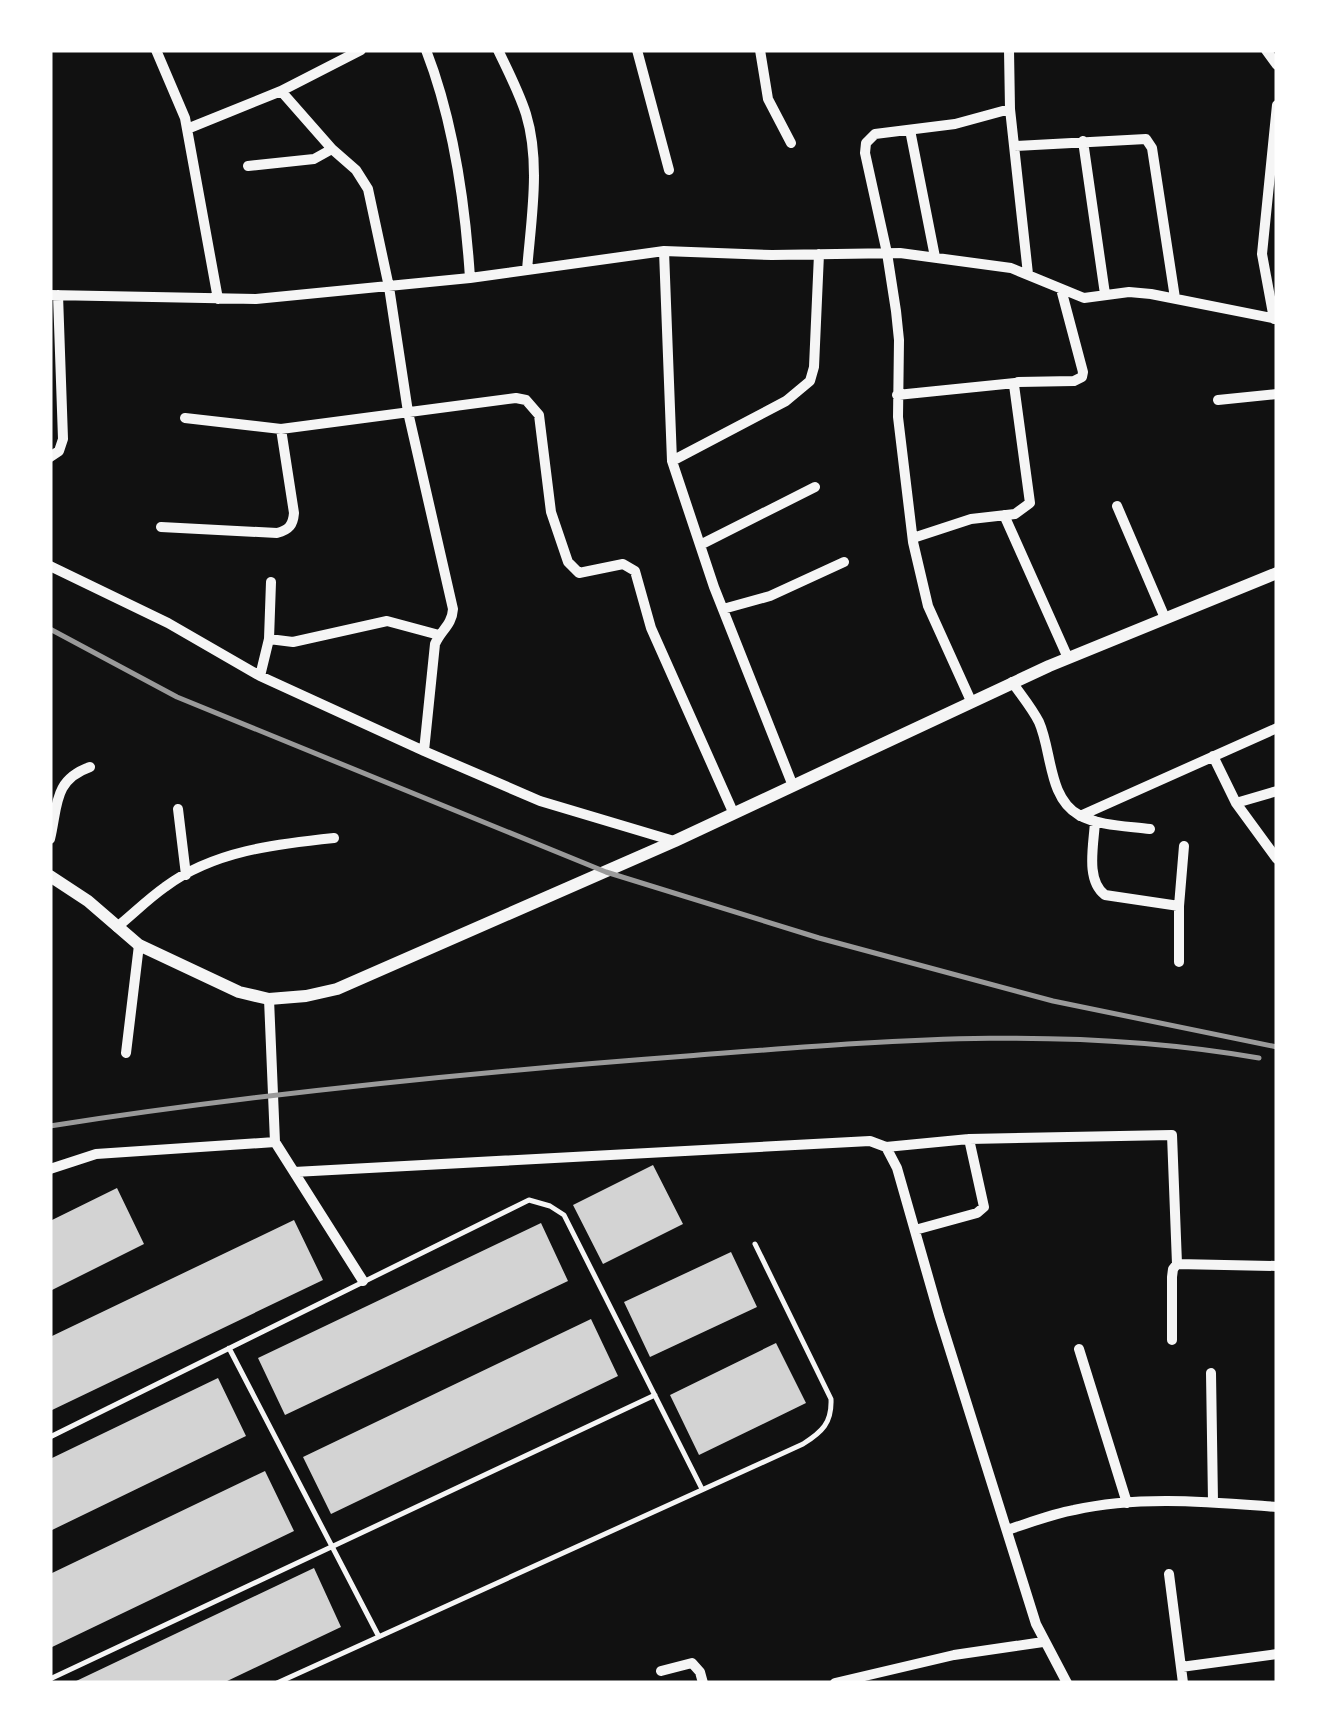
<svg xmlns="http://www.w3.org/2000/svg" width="1327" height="1733" viewBox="0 0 1327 1733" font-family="'Titillium Web',sans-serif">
<rect width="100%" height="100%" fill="#111"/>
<path fill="#d3d3d3" d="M653 1165 683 1224 603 1264 573 1205Z
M117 1188 144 1244 50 1291V1221Z
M294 1220 323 1280 50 1411V1337Z
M541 1223 568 1281 285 1415 258 1358Z
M731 1252 757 1307 650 1357 624 1302Z
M591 1319 618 1376 331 1514 303 1457Z
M776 1343 806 1403 699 1455 670 1395Z
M218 1378 246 1436 50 1531V1459Z
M265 1471 294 1531 50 1648V1574Z
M314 1568 341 1627 223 1683H72Z"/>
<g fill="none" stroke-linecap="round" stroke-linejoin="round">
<path stroke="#f5f5f5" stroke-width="5" d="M229 1348 378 1635
M50 1437 529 1200 550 1206 564 1215 702 1489
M50 1679 655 1395
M277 1683 803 1444C822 1432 832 1423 831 1399L755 1244"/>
<path stroke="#f5f5f5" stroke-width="10" d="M156 50 185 118 218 299
M426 50C454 122 465 201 470 278
M498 50C508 71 519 92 526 114 541 163 531 220 527 270
M637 50 669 170
M760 50 768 99 791 143
M1009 50 1010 109 1028 274
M1266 50 1277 65
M281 91 361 50
M187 129 281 91 332 149 356 170 368 189 389 287 408 412 453 609C452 625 441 630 435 644L424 751
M910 130 935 257
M1083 141 1105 294
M1014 146 1146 139 1152 148 1175 298
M248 166 314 159 332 149
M664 251 772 255 900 253 1011 268 1084 298 1129 292 1151 294 1277 319
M50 295 256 299 470 278 664 251 672 461 714 587 793 786
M1274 319 1262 254 1277 105
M897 395 1015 383
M1218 400 1277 394
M185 418 281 429 516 398 526 400 539 415 551 512 568 562 579 573 623 564 635 571 651 628 733 812
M50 457 59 451 63 439 58 295
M672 461 786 401 810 381 814 367 819 254
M1117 506 1165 618
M1004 515 1068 658
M161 527 277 533C289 530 293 525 294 513L281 429
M913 538 971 519 1015 514 1030 503 1014 385 1018 382 1074 381 1082 377 1083 372 1061 289
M700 545 815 487
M50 566 168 623 260 676 424 751 540 801 674 841
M723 609 770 596 844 562
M269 639 293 642 387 621 439 635
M260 676 269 639 271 582
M1012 682C1021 695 1032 708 1039 722 1052 751 1048 798 1079 815 1099 826 1128 826 1150 829
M971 701 928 606 913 542 898 417 899 340 896 311 887 253 865 153 866 143 875 134 955 124 1010 109
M1213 756 1236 803 1277 859
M1236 803 1277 791
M178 809 186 875
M1080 816 1277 728
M1095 821C1094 844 1085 880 1105 895L1179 906
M50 839C58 806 53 780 90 767
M117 927C133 914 148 899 165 887 213 851 276 844 334 838
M1179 962V906L1184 846
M269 999 275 1142 363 1281
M126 1053 139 945
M886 1147 969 1139 1172 1135 1177 1264
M50 1169 96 1154 275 1142
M294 1172 870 1141 886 1147 897 1168 939 1315 1036 1624 1067 1683
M915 1230 977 1213 984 1207 969 1139
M1172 1340V1277L1173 1269 1177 1264 1277 1266
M1079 1349 1127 1503
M1211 1373 1213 1502
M1007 1530C1029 1523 1052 1514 1074 1510 1140 1495 1210 1502 1277 1507
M1169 1574 1183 1683
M1181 1667 1277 1654
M661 1671 692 1663 700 1672 703 1683
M835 1683 954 1655 1043 1642"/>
<path stroke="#f5f5f5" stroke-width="12" d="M50 876 88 901 139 945 239 992 269 999 306 996 337 989 675 841 1049 666 1277 573"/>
<path stroke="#9a9a9a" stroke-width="5" d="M50 629 177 697 606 872 819 938 1053 1001 1277 1047
M50 1126C262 1093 474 1072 687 1056 883 1041 1063 1024 1259 1058"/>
</g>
<rect width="1327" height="1733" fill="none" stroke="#ffffff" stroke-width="105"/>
</svg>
